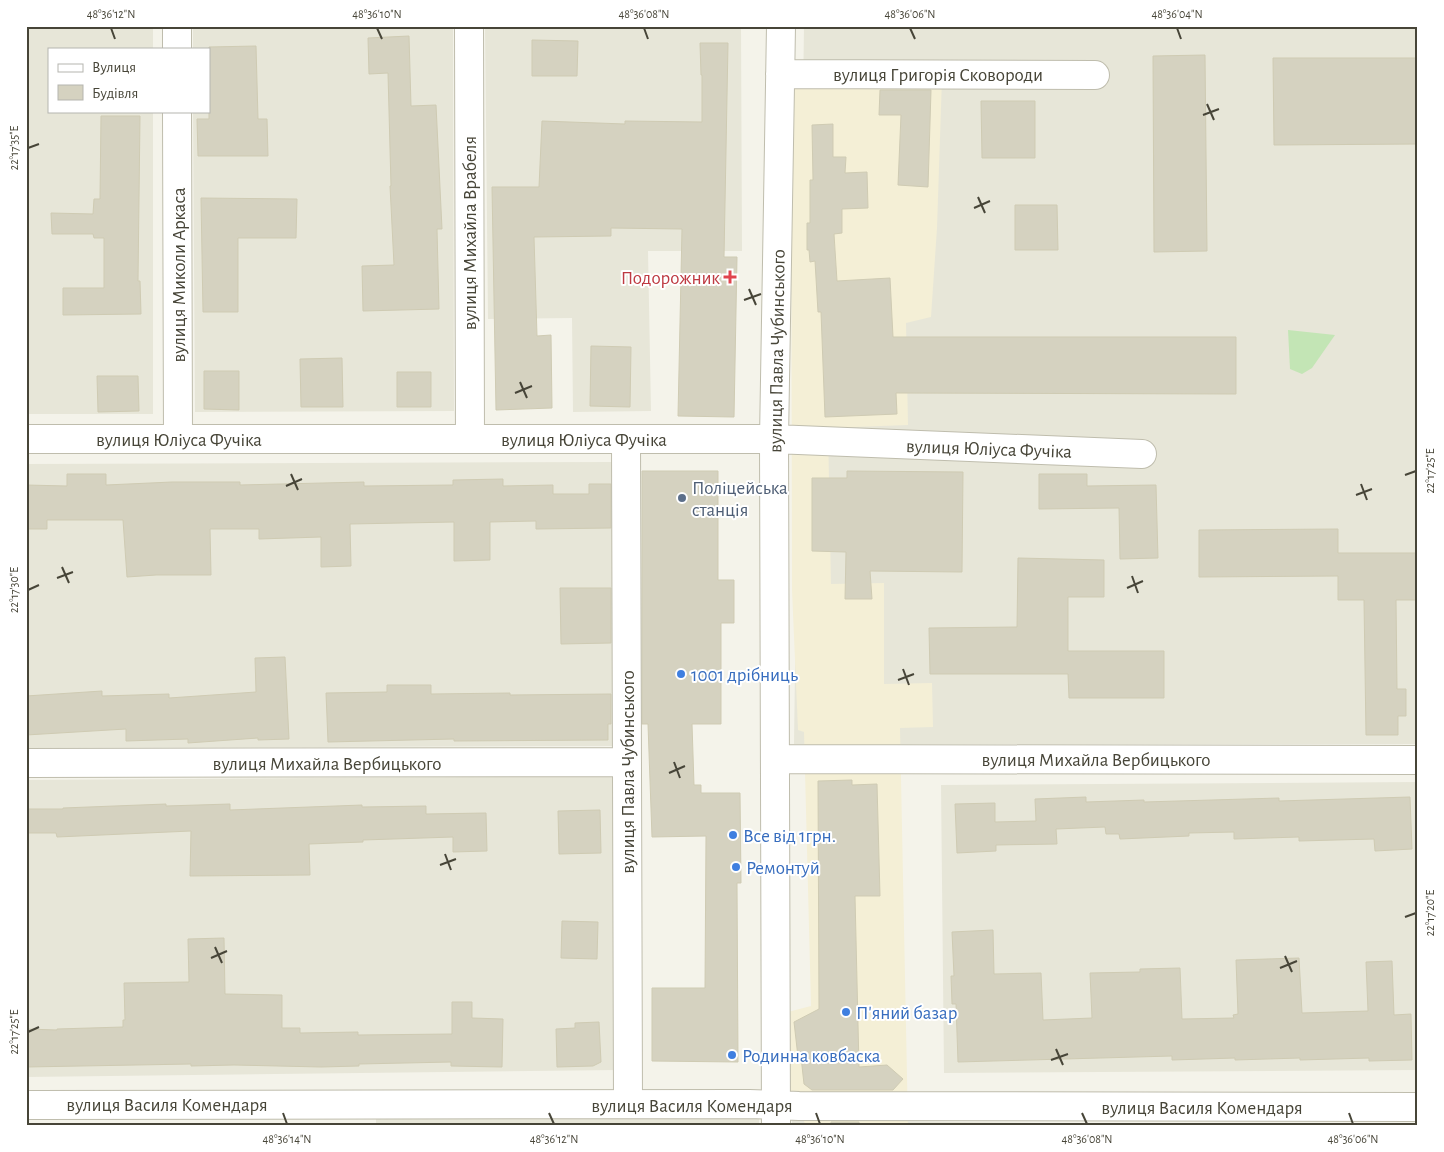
<svg xmlns="http://www.w3.org/2000/svg" width="1444" height="1152" viewBox="0 0 1444 1152" font-family="'Alegreya Sans',sans-serif">
<rect width="100%" height="100%" fill="#f4f3ea"/>
<path fill="#e7e6d8" d="M26 26H153V49H49V111H153V414H26Z
M193 26H453L454 411 195 412 193 111H209V49H193Z
M485 26H741L742 251H648L651 411 573 412 572 318 488 319Z
M804 26H1418V744H794Z
M615 462 617 746 26 748V464Z
M613 776 617 1070 26 1077V780Z
M1418 782V1070L944 1073 941 785Z
M376 1114 759 1115V1126H376Z
M792 1120 1287 1126H792Z"/>
<path fill="#f4efd6" d="M942 78 937 228 931 317 906 323 908 425 828 428 831 584 884 583V684L932 683 933 727 900 728 908 1126H806L790 1091 784 1013 811 1006 804 732 798 730 792 590 791 81Z"/>
<path fill="#c3e5b5" d="M1288 330 1335 335 1312 368 1302 374 1290 369Z"/>
<path fill="#d5d2c0" stroke="#cfcbb3" d="M409 36 411 106 436 105 442 229H437L439 309 363 311 362 266 394 265 390 186H391L388 73 369 74 368 38Z
M532 40 578 41 577 76H532Z
M700 43H728L724 257H737L734 417 678 416 682 229 611 228V236L534 237 537 336 551 335 552 408 496 410 492 187H539L542 121 625 124V121L702 122V75H701Z
M256 46 258 119H267L268 156H198L197 119H209V47Z
M1205 55 1207 251 1154 252 1153 56Z
M1273 58H1418V144L1274 145Z
M880 90H931L928 187 898 185 901 115H879Z
M981 101H1035V158H982Z
M101 116H140L138 281H140L141 314 63 315V288H104V238H94L93 234H52L51 213 93 214 94 199H100Z
M833 124V157H846L845 173 867 172 868 208 842 209V233L834 234 837 281 890 278 893 337H1236V394L896 393 897 414 825 417 821 312H818L815 261 810 262 809 250H807V223H810V180H813L812 125Z
M201 198 297 199 296 238H238V312H203Z
M1015 205H1057L1058 250H1015Z
M591 346 631 347 630 407 590 406Z
M342 358 343 407H301L300 359Z
M204 371H239V410L204 409Z
M397 372H431V407H397Z
M97 376H138L139 411 98 412Z
M642 471H718V580H734V623H721V724H692L694 785H701V793H740L741 883H737L738 1062 652 1061V988H705L706 836 652 837 648 724H642Z
M847 471 963 472 962 572 870 571 872 599H845L846 552 812 551V478H847Z
M67 474H106V485L172 482H240V485L364 482V486L453 485V480L503 479V486L553 485V494H589V484H611V528L536 529V521L490 522V560L454 561V522L350 524 351 566 321 567V537L259 539V529H210L211 575H156L127 577 123 520H47V529H26V485L67 486Z
M1039 474H1087V486L1156 485 1158 558 1120 559 1119 508 1039 509Z
M1338 529V553H1418V600H1396L1397 689H1406V716H1398V735H1366L1364 600H1338V576L1199 577V530Z
M1018 558 1104 560V597H1068V651H1164V698H1069L1068 674H930L929 628 1017 627Z
M560 588H611V643L561 644Z
M285 657 289 739 258 740V738L188 743V739L126 741V729L26 735V696L102 691V696L169 694V698L256 692 255 658Z
M387 685H431V694L510 693V695L611 694V724H608V740L454 741V739L328 742 326 693 387 692Z
M852 780V785L877 784 880 896H855L859 1067 887 1065 903 1079 893 1090H812L804 1084 801 1057H798L794 1022 819 1009 818 781Z
M1086 797V802L1144 800V802L1279 798V801L1410 797 1412 849 1375 851 1374 839 1299 841V837L1234 839V832L1189 833V836L1120 839 1119 834H1106L1105 827 1056 829 1057 844 996 845V851L957 853 955 804 995 803V822L1036 821 1035 799Z
M166 804V806L230 804V810L362 805V807L426 806V814L486 813 487 851 453 852V837L363 840V842L309 844 310 875 190 876 191 831 57 837 56 833H26V809H63V808Z
M600 810 601 853 559 854 558 811Z
M562 921 598 922 597 959 561 958Z
M993 930 994 974 1041 973 1043 1020 1092 1018 1090 973 1140 972V969L1180 968 1182 1019 1234 1018 1233 1015 1238 1014 1236 960 1299 958 1302 1013 1368 1011 1366 962 1392 961 1394 1015 1411 1014 1412 1060 1369 1061V1058L1300 1060V1058L1235 1060V1058L1172 1060V1056L958 1062 956 1004H952L951 976H954L952 932Z
M224 938 225 994 282 995V1028H300V1033L358 1032V1035L452 1034V1002H472V1018L503 1019 502 1067 451 1066V1062L359 1064V1066L321 1067 234 1065 191 1066V1064L26 1067V1029L57 1030V1029L123 1027V1020H125L124 983 189 982 188 939Z
M599 1022 601 1062 593 1066 557 1067 556 1029 575 1028V1023Z
M831 1122H859V1126H831Z"/>
<g fill="none" stroke-linecap="round" stroke-linejoin="round">
<g stroke="#bfbdad" stroke-width="30">
<path id="minor" d="M177 26V49
M469 26 470 439
M780 74 1095 75
M177 111 178 439
M26 439H774L1142 454
M626 439 628 1104
M775 759 1418 760
M26 763 627 762
M26 1105 749 1104 799 1106 1418 1107
M776 1126 774 439 781 26"/>
</g>
<use href="#minor" stroke="#fff" stroke-width="28"/>
</g>
<path fill="none" stroke="#474538" stroke-width="2" d="M111 28 115 39M377 28 382 39M644 28 648 39M910 28 915 39M1177 28 1181 39M1207 104 1214 120M1203 115 1219 109M28 148 39 144M978 197 985 213M974 208 990 201M749 289 756 305M744 300 761 294M520 382 527 398M515 393 532 386M291 474 298 490M1405 475 1416 471M1361 484 1367 500M286 486 302 479M1356 495 1372 489M62 567 69 583M1132 576 1138 593M57 578 73 572M1127 588 1143 581M28 590 39 585M903 669 909 685M898 680 914 674M674 762 680 778M669 773 685 766M445 854 451 870M440 865 456 859M1405 917 1416 913M215 947 222 963M1285 956 1292 972M211 958 227 951M1280 968 1297 961M28 1032 39 1027M1056 1049 1063 1065M1051 1060 1068 1054M283 1113 287 1124M549 1113 554 1124M816 1113 820 1124M1082 1113 1087 1124M1349 1113 1353 1124"/>
<path fill="#e0444e" stroke="#fff" stroke-width="2" d="M727.5 269.5h5v5h5v5h-5v5h-5v-5h-5v-5h5z"/>
<circle fill="#5c6f8a" stroke="#fff" stroke-width="2" cx="682" cy="498" r="5"/>
<g fill="#3f7fe0" stroke="#fff" stroke-width="2">
<circle cx="681" cy="674" r="5"/>
<circle cx="733" cy="835" r="5"/>
<circle cx="736" cy="867" r="5"/>
<circle cx="846" cy="1012" r="5"/>
<circle cx="732" cy="1055" r="5"/>
</g>
<g text-anchor="middle" stroke-width="4" stroke-linejoin="round" paint-order="stroke">
<g font-size="19" fill="#474538" stroke="#fff">
<text x="938" y="81">вулиця Григорія Сковороди</text>
<text transform="translate(469 233) rotate(-90)" y="7">вулиця Михайла Врабеля</text>
<text transform="translate(178 275) rotate(-90)" y="7">вулиця Миколи Аркаса</text>
<text transform="translate(776 351) rotate(-89)" y="7">вулиця Павла Чубинського</text>
<text x="179" y="446">вулиця Юліуса Фучіка</text>
<text x="584" y="446">вулиця Юліуса Фучіка</text>
<text transform="translate(989 448) rotate(2)" y="7">вулиця Юліуса Фучіка</text>
<text x="1096" y="766">вулиця Михайла Вербицького</text>
<text x="327" y="770">вулиця Михайла Вербицького</text>
<text transform="translate(627 772) rotate(-90)" y="7">вулиця Павла Чубинського</text>
<text x="167" y="1111">вулиця Василя Комендаря</text>
<text x="692" y="1112">вулиця Василя Комендаря</text>
<text x="1202" y="1114">вулиця Василя Комендаря</text>
</g>
<g font-size="19" fill="#be3a42" stroke="#fff" text-anchor="end">
<text x="720" y="284">Подорожник</text>
</g>
<g font-size="19" fill="#4e5e75" stroke="#fff" text-anchor="start">
<text x="692" y="494">Поліцейська<tspan x="692" dy="22">станція</tspan></text>
</g>
<g font-size="19" fill="#366cbe" stroke="#fff" text-anchor="start">
<text x="691" y="681">1001 дрібниць</text>
<text x="743" y="842">Все від 1грн.</text>
<text x="746" y="874">Ремонтуй</text>
<text x="856" y="1019">П'яний базар</text>
<text x="742" y="1062">Родинна ковбаска</text>
</g>
</g>
<rect width="1444" height="1152" fill="none" stroke="#ffffff" stroke-width="55"/>
<rect x="48" y="48" width="162" height="65" fill="#ffffff" stroke="#b5b5af"/>
<rect x="58" y="64" width="25" height="8" fill="#ffffff" stroke="#b5b5af"/>
<text x="92" y="72" font-size="15" fill="#474538">Вулиця</text>
<rect x="58" y="85" width="25" height="15" fill="#d5d2c0" stroke="#b5b5af"/>
<text x="92" y="98" font-size="15" fill="#474538">Будівля</text>
<rect x="28" y="28" width="1388" height="1096" fill="none" stroke="#474538" stroke-width="2"/>
<g font-size="12" text-anchor="middle" fill="#474538">
<text x="111" y="18">48°36'12"N</text>
<text x="377" y="18">48°36'10"N</text>
<text x="644" y="18">48°36'08"N</text>
<text x="910" y="18">48°36'06"N</text>
<text x="1177" y="18">48°36'04"N</text>
<text transform="translate(14 148) rotate(-90)" y="4">22°17'35"E</text>
<text transform="translate(1430 471) rotate(-90)" y="4">22°17'25"E</text>
<text transform="translate(14 590) rotate(-90)" y="4">22°17'30"E</text>
<text transform="translate(1430 913) rotate(-90)" y="4">22°17'20"E</text>
<text transform="translate(14 1032) rotate(-90)" y="4">22°17'25"E</text>
<text x="287" y="1143">48°36'14"N</text>
<text x="554" y="1143">48°36'12"N</text>
<text x="820" y="1143">48°36'10"N</text>
<text x="1087" y="1143">48°36'08"N</text>
<text x="1353" y="1143">48°36'06"N</text>
</g>
</svg>
